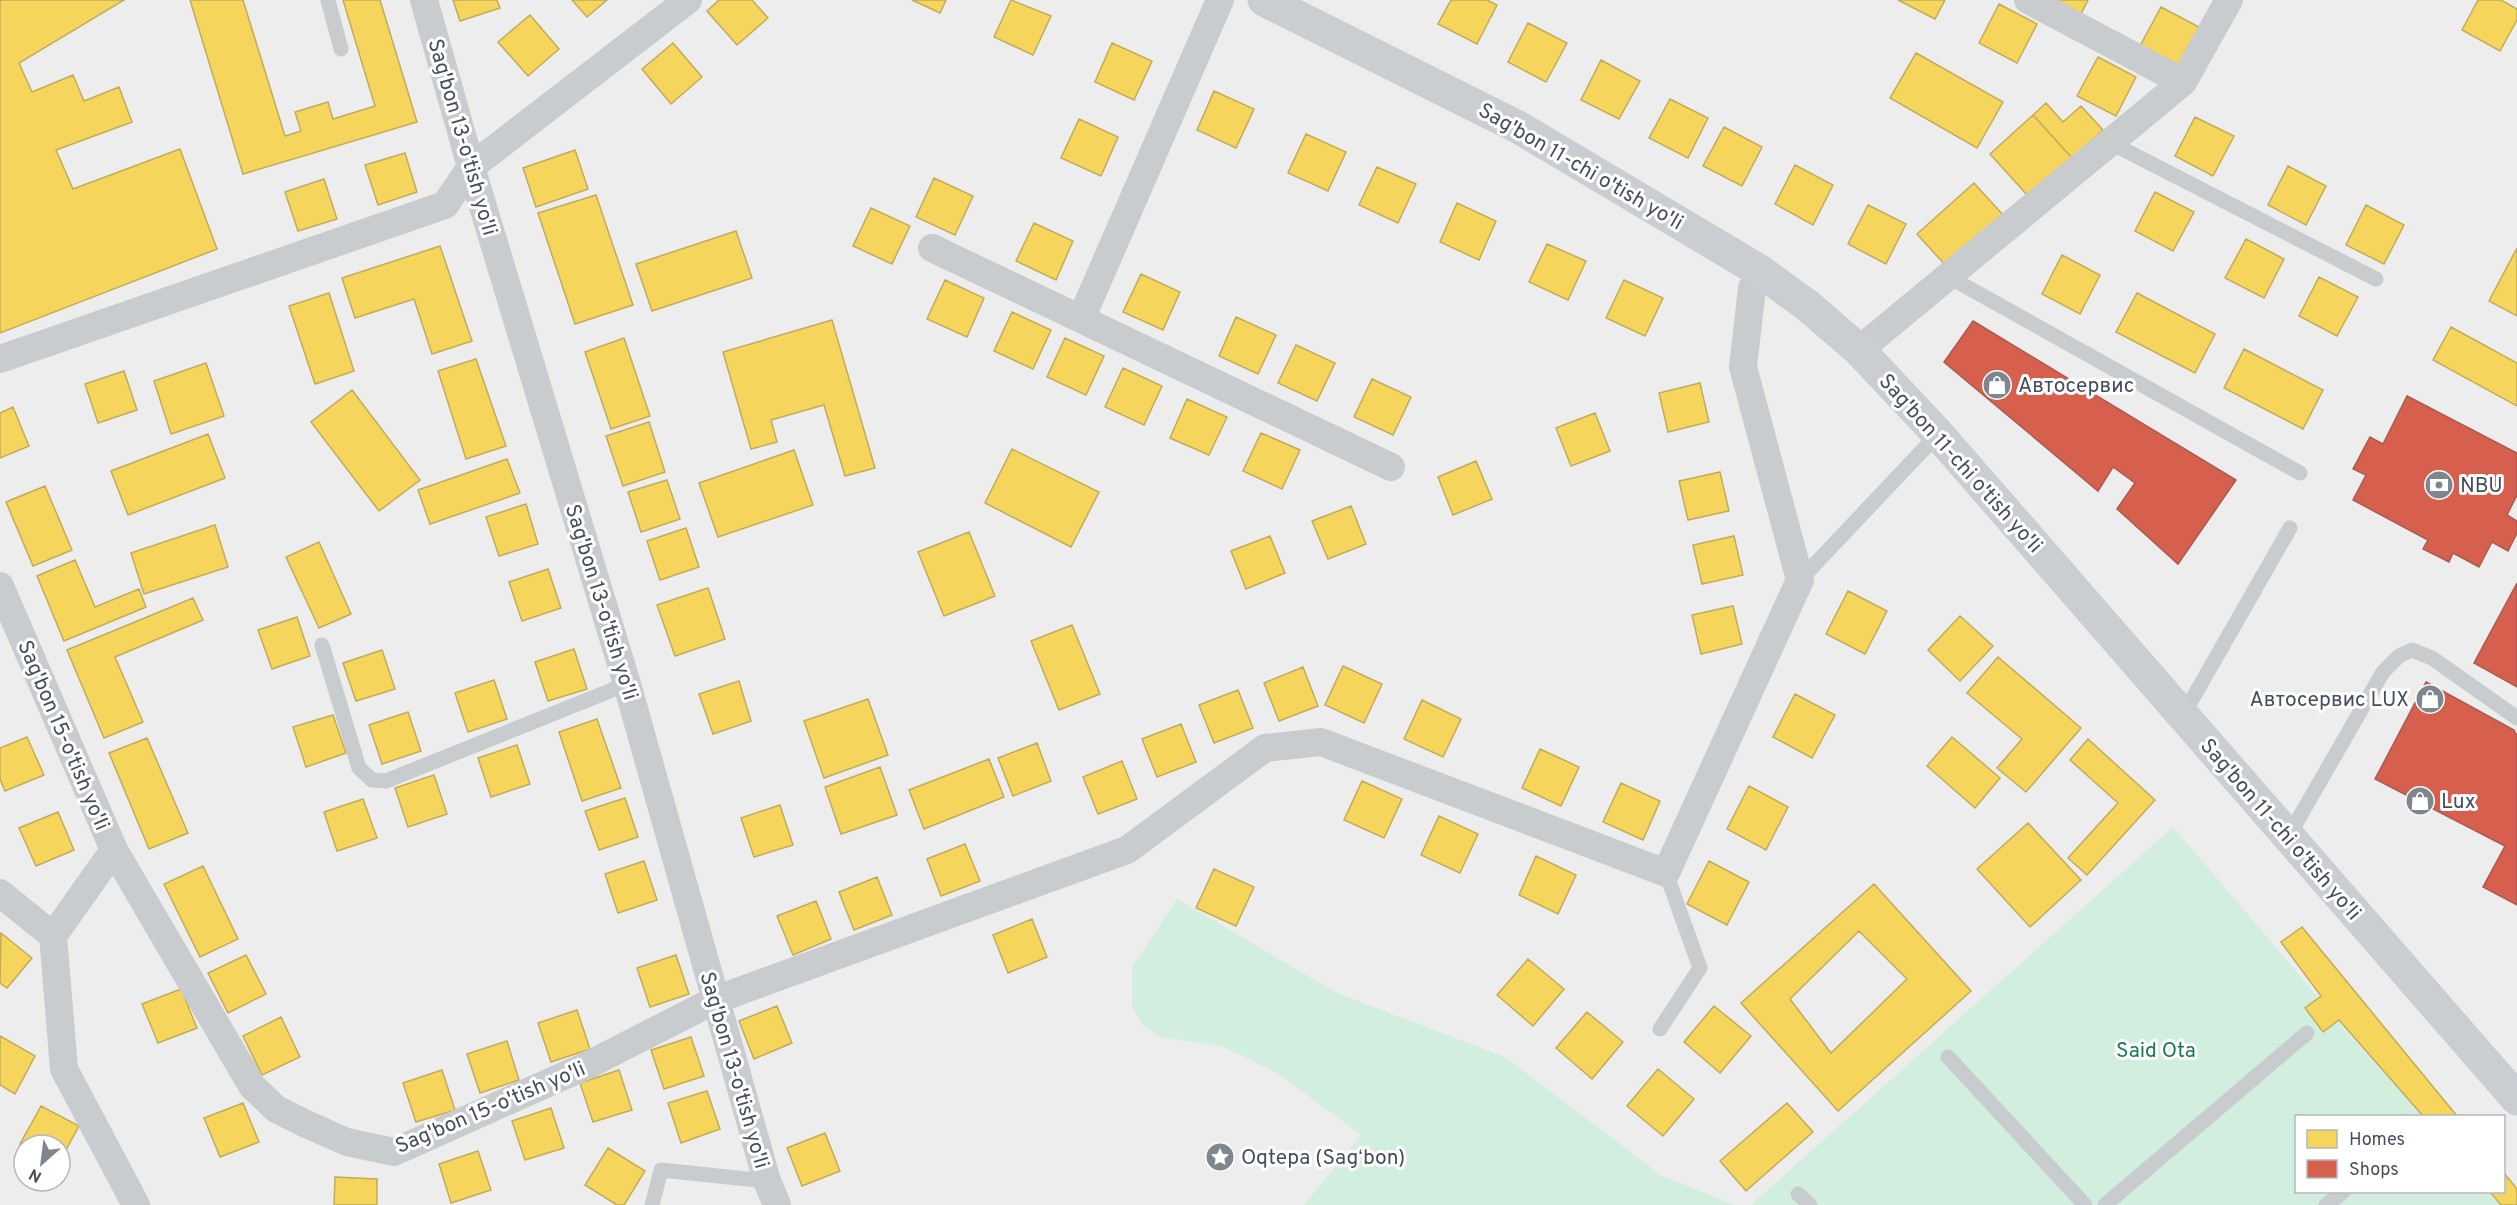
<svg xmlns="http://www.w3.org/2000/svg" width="2517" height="1205" viewBox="0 0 2517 1205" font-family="Overpass,sans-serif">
<rect width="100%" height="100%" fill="#eeeded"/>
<path fill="#d1eedf" d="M2173 827 2318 997 2304 1008 2322 1032 2338 1022 2422 1116H2296V1192H2488L2500 1205H1751Z
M1177 899 1337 993 1505 1057 1662 1176 1735 1205H1304L1361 1135 1279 1074 1221 1046 1159 1037 1142 1024 1132 1006V967Z"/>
<path fill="#f6d55c" stroke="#c1ac5b" stroke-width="1.5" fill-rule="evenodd" d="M0 0H124L19 63 32 92 73 75 84 101 119 87 132 122 56 150 73 189 180 149 217 249 0 333Z
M190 0H243L285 136 301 131 295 112 328 102 333 119 375 106 343 0H380L417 122 243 174Z
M453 0H497L500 8 460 21Z
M572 0H607L587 17Z
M719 0H752L768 18 737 45 707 11Z
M912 0H946L940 13Z
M1011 0 1051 16 1033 55 994 37Z
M1451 0H1487L1497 5 1477 44 1438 24Z
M1898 0H1945L1935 19Z
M2054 0H2088L2081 14Z
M2478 0H2501L2517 9V20L2500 51 2462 30Z
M1999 4 2037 24 2017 63 1979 43Z
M2161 7 2199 27 2179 66 2140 46Z
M530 15 559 49 528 76 498 42Z
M1528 23 1567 43 1546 82 1508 62Z
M673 43 702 77 671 104 642 69Z
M1112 43 1152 61 1134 100 1095 82Z
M1916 53 2003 102 1977 148 1890 98Z
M2098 57 2136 77 2116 116 2077 96Z
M1601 60 1640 81 1619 119 1581 100Z
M1214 91 1254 109 1236 148 1197 130Z
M1670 99 1708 118 1688 158 1649 138Z
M2046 103 2063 122 2081 106 2103 130 2072 158 2033 115Z
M2033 115 2072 158 2029 197 1990 154Z
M2195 117 2234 136 2213 176 2175 156Z
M1079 119 1118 137 1101 176 1061 158Z
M1724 127 1762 147 1742 186 1703 166Z
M1306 134 1346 152 1328 191 1288 173Z
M575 150 588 189 536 207 523 168Z
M405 153 417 192 378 205 365 165Z
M1795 165 1833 185 1813 225 1775 204Z
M2288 166 2326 186 2306 225 2268 205Z
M1377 167 1416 184 1398 223 1359 205Z
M934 178 973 196 955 235 916 217Z
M324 179 337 219 298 231 285 192Z
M1974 183 2004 216 1947 267 1917 234Z
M2155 192 2194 212 2173 251 2135 231Z
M596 195 633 305 575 324 538 213Z
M1457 203 1496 221 1479 260 1440 242Z
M1868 205 1906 224 1886 264 1848 244Z
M2366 205 2404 225 2384 264 2346 245Z
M871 208 910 226 892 264 853 246Z
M1034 223 1073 241 1056 280 1016 261Z
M736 231 752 278 652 311 636 264Z
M2246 239 2284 259 2264 298 2225 278Z
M1547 244 1586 261 1568 300 1529 282Z
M440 246 472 341 432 354 414 299 355 318 342 278Z
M2517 248V316L2489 301Z
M2062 255 2100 275 2080 314 2042 294Z
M1141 274 1180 292 1163 330 1123 312Z
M2319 277 2358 297 2337 336 2299 316Z
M945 280 984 298 967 337 927 319Z
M1624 280 1663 298 1645 336 1606 318Z
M329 293 354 371 315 384 289 306Z
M2137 293 2215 334 2195 373 2116 332Z
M1012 312 1051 330 1033 369 994 351Z
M1236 317 1276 335 1258 374 1219 356Z
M832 320 875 468 845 476 824 405 771 420 777 442 751 449 723 352Z
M2451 327 2517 363V406L2433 360Z
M624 338 650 416 611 429 585 352Z
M1065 338 1104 356 1086 395 1047 377Z
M1296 345 1335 363 1317 401 1278 383Z
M2244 349 2323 390 2303 429 2224 388Z
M476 359 506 446 466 459 438 371Z
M206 363 224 416 171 434 154 381Z
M1123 368 1162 386 1144 425 1105 407Z
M124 371 137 410 98 423 85 384Z
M1372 379 1411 397 1393 435 1354 417Z
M1700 383 1709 422 1668 432 1659 393Z
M352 390 420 480 379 511 311 422Z
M1187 399 1227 417 1209 455 1170 438Z
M13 407 29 446 0 458V413Z
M1595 413 1610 451 1571 466 1556 428Z
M649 422 665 472 623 486 606 436Z
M1261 433 1300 450 1282 489 1243 471Z
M208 434 225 478 128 515 111 471Z
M1012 449 1099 492 1071 547 985 503Z
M794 450 813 505 718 537 699 483Z
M507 459 520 493 430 524 418 490Z
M1476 461 1492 499 1453 515 1438 477Z
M1720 472 1729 511 1688 520 1679 481Z
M667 480 680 519 641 532 628 492Z
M45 486 72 550 33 566 6 502Z
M526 504 538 544 499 556 486 517Z
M1351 506 1366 544 1328 559 1312 521Z
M215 525 228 567 144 594 131 553Z
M686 528 699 567 660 580 647 541Z
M969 532 995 596 944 616 918 552Z
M1270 536 1285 573 1246 589 1231 551Z
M1734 536 1743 575 1702 584 1693 545Z
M319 542 351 614 319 628 286 557Z
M75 560 95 607 139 589 146 607 64 641 37 576Z
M548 569 561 608 522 621 509 582Z
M708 588 725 639 675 656 657 605Z
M1848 591 1887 611 1865 654 1826 634Z
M193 598 203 620 115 657 143 722 104 738 67 650Z
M1733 606 1742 644 1701 654 1692 615Z
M1960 616 1993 646 1960 681 1928 650Z
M297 617 310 656 272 669 258 630Z
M1072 625 1100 694 1059 710 1031 641Z
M574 649 587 689 548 701 535 662Z
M382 650 395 689 356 701 343 663Z
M1998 657 2081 728 2026 792 1997 768 2022 739 1967 693Z
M1343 666 1382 684 1364 723 1325 705Z
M1303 667 1318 706 1279 721 1264 683Z
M494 680 507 719 468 732 455 693Z
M739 681 751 721 713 734 699 694Z
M1238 690 1253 728 1214 743 1199 705Z
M1795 694 1835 715 1812 758 1773 737Z
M868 699 888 755 824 778 804 721Z
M1422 700 1461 719 1443 757 1404 739Z
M408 712 421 751 382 764 369 725Z
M333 715 346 753 306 767 293 727Z
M597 719 621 788 582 801 559 732Z
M1181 724 1196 762 1157 777 1142 739Z
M27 737 44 775 5 791 0 779V748Z
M1952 737 2000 778 1975 808 1927 766Z
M147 738 188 833 149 849 109 753Z
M2088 739 2155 800 2087 875 2068 858 2118 803 2070 760Z
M1037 743 1051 781 1013 796 998 758Z
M517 745 530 784 491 797 478 758Z
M1540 749 1579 767 1561 806 1522 788Z
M989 759 1004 797 924 829 909 790Z
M1122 761 1137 799 1098 814 1083 777Z
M880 767 897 815 841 834 825 787Z
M434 775 447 814 408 827 395 788Z
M1362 781 1402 799 1384 838 1344 820Z
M1621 783 1660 801 1643 840 1603 822Z
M1749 786 1788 807 1766 850 1727 829Z
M625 798 638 837 599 850 585 811Z
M363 799 377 838 337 851 324 812Z
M780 805 793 845 754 857 741 818Z
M58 812 74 850 36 866 19 828Z
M1439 816 1478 834 1460 873 1421 855Z
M2028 823 2081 880 2030 927 1977 869Z
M965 844 980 881 941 896 927 859Z
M1536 856 1576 875 1558 914 1519 895Z
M644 861 657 900 618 913 605 874Z
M1709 861 1749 882 1727 925 1687 904Z
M203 866 238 939 200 957 164 884Z
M1214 869 1254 887 1236 926 1196 908Z
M877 877 892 915 854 930 839 892Z
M1874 884 1971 991 1838 1111 1741 1003ZM1859 931 1907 979 1831 1053 1790 999Z
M816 901 831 939 793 955 777 916Z
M1032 919 1047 957 1008 973 993 935Z
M2302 927 2457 1116H2423L2339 1020 2323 1032 2305 1008 2321 996 2281 942Z
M1 933 32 958 7 988 0 983Z
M246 955 266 994 228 1013 208 973Z
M676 955 689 994 650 1007 637 968Z
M1528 959 1564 989 1533 1026 1497 995Z
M181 989 197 1028 158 1043 142 1004Z
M777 1006 792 1043 754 1059 739 1021Z
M1714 1006 1751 1036 1720 1073 1684 1042Z
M577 1010 590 1049 551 1062 538 1023Z
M1587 1012 1623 1042 1592 1079 1556 1048Z
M281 1017 300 1057 262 1075 243 1036Z
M0 1036 35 1056 15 1094 0 1085Z
M691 1037 704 1076 664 1089 651 1050Z
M507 1041 519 1080 480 1093 467 1054Z
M1658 1069 1694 1099 1663 1136 1627 1106Z
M442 1070 455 1110 416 1122 403 1083Z
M619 1070 632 1110 593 1122 580 1083Z
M707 1091 720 1129 681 1143 668 1103Z
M243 1103 259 1142 220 1157 204 1118Z
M1787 1103 1813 1132 1746 1191 1720 1161Z
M41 1106 79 1126 60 1161V1145L20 1144Z
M551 1108 564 1148 525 1160 512 1121Z
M825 1133 840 1171 802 1186 787 1148Z
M608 1148 645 1171 624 1205H617L585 1185Z
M478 1151 491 1190 451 1203 439 1164Z
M2504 1173 2517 1189V1205H2501L2490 1192H2504Z
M335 1177 377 1179V1205H334Z"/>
<path fill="#d6604d" stroke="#aa5b51" stroke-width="1.5" d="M1973 321 2236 480 2178 564 2117 509 2135 483 2113 467 2098 491 1944 362Z
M2407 396 2517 453V495L2507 515 2517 521V533L2508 551 2492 542 2479 567 2453 553 2449 562 2423 549 2428 540 2353 500 2366 475 2353 469 2370 437 2383 444Z
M2517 583V687L2474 663Z
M2426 682 2514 730 2517 736V905L2483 887 2505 846 2375 779Z"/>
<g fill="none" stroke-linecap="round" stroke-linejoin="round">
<path stroke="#c9ccce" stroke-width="15" d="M328 0 341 49
M2111 143 2376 279
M1949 277 2300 473
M1800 580 1938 434
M322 645 359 768 372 780 386 781 627 684
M2182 717 2290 528
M2288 837 2383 672 2399 656 2412 650 2432 658 2517 718
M1660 1029 1700 968 1666 873
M1948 1057 2085 1205
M1798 1194 1810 1205
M652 1205 661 1170 767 1181
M2105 1205 2307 1033
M2326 1205 2343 1192"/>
<path stroke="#c9ccce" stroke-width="28" d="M424 0 471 167 627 684 767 1181 777 1205
M2028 0 2183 82
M932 248 1391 467
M1081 319 1220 0
M1859 350 2183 82 2229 0
M0 359 445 205 471 167 688 0
M0 586 114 850 252 1086 276 1109 306 1124 347 1142 394 1152 588 1065 715 1000 1127 850 1265 748 1321 742 1666 873 1800 580 1743 367 1752 288 1760 271
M114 850 53 936 64 1069 136 1205
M0 893 53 936"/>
<path stroke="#cacdd1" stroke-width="33" d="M1264 0 1518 127 1760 271 1808 306 1859 350 1938 434 2517 1099"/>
</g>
<defs>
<g id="shop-disc" transform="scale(1.5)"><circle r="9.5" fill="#80868d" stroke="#fff"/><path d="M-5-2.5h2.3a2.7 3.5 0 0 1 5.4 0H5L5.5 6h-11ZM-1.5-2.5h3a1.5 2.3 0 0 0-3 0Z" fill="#fff"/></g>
<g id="bank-disc" transform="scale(1.5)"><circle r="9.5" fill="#80868d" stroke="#fff"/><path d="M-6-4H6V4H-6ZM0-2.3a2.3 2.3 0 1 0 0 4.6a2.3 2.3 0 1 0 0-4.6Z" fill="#fff"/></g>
<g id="sight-disc" transform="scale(1.5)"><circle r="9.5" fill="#80868d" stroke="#fff"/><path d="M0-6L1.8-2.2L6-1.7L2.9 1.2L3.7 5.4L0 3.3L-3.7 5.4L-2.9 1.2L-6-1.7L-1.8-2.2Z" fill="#fff"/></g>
</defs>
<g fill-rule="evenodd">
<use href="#shop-disc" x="1997" y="385"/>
<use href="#bank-disc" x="2439" y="485"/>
<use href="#shop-disc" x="2430" y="699"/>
<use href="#shop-disc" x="2420" y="801"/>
<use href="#sight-disc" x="1220" y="1157"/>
</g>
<g text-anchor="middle" stroke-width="6" stroke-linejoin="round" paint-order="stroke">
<g font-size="21" fill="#454e5a" stroke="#fff">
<text transform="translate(463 137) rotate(74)" y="7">Sag'bon 13-o'tish yo'li</text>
<text transform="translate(1581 166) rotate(30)" y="7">Sag'bon 11-chi o'tish yo'li</text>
<text transform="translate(1961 463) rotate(48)" y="7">Sag'bon 11-chi o'tish yo'li</text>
<text transform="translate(602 602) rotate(73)" y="7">Sag'bon 13-o'tish yo'li</text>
<text transform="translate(64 735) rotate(67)" y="7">Sag'bon 15-o'tish yo'li</text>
<text transform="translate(2281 829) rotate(49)" y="7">Sag'bon 11-chi o'tish yo'li</text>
<text transform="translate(735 1070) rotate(74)" y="7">Sag'bon 13-o'tish yo'li</text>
<text transform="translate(490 1107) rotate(-23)" y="7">Sag'bon 15-o'tish yo'li</text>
</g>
<g font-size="21" fill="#454e5a" stroke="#fff" text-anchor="start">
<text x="2018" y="392">Автосервис</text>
<text x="2460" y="492">NBU</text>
<text x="2409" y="706" text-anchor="end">Автосервис LUX</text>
<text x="2441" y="808">Lux</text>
<text x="1241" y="1164">Oqtepa (Sagʻbon)</text>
</g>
<g font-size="21" fill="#167b52" stroke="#fff">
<text x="2156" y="1057">Said Ota</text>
</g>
</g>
<rect x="2295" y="1115" width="210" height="78" fill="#ffffff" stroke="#b5b8bd" stroke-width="1.5"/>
<rect x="2307" y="1130" width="30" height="18" fill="#f6d55c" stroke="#b5b8bd" stroke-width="1.5"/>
<text x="2349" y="1145" font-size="18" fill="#454e5a">Homes</text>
<rect x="2307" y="1160" width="30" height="18" fill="#d6604d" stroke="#b5b8bd" stroke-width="1.5"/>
<text x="2349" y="1175" font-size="18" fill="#454e5a">Shops</text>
<g transform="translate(42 1163) rotate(208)"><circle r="28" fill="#ffffff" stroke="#b5b8bd" stroke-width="1.5"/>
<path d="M0-4.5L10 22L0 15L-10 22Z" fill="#80868d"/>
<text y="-9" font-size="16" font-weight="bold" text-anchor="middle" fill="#454e5a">N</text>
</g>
</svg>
